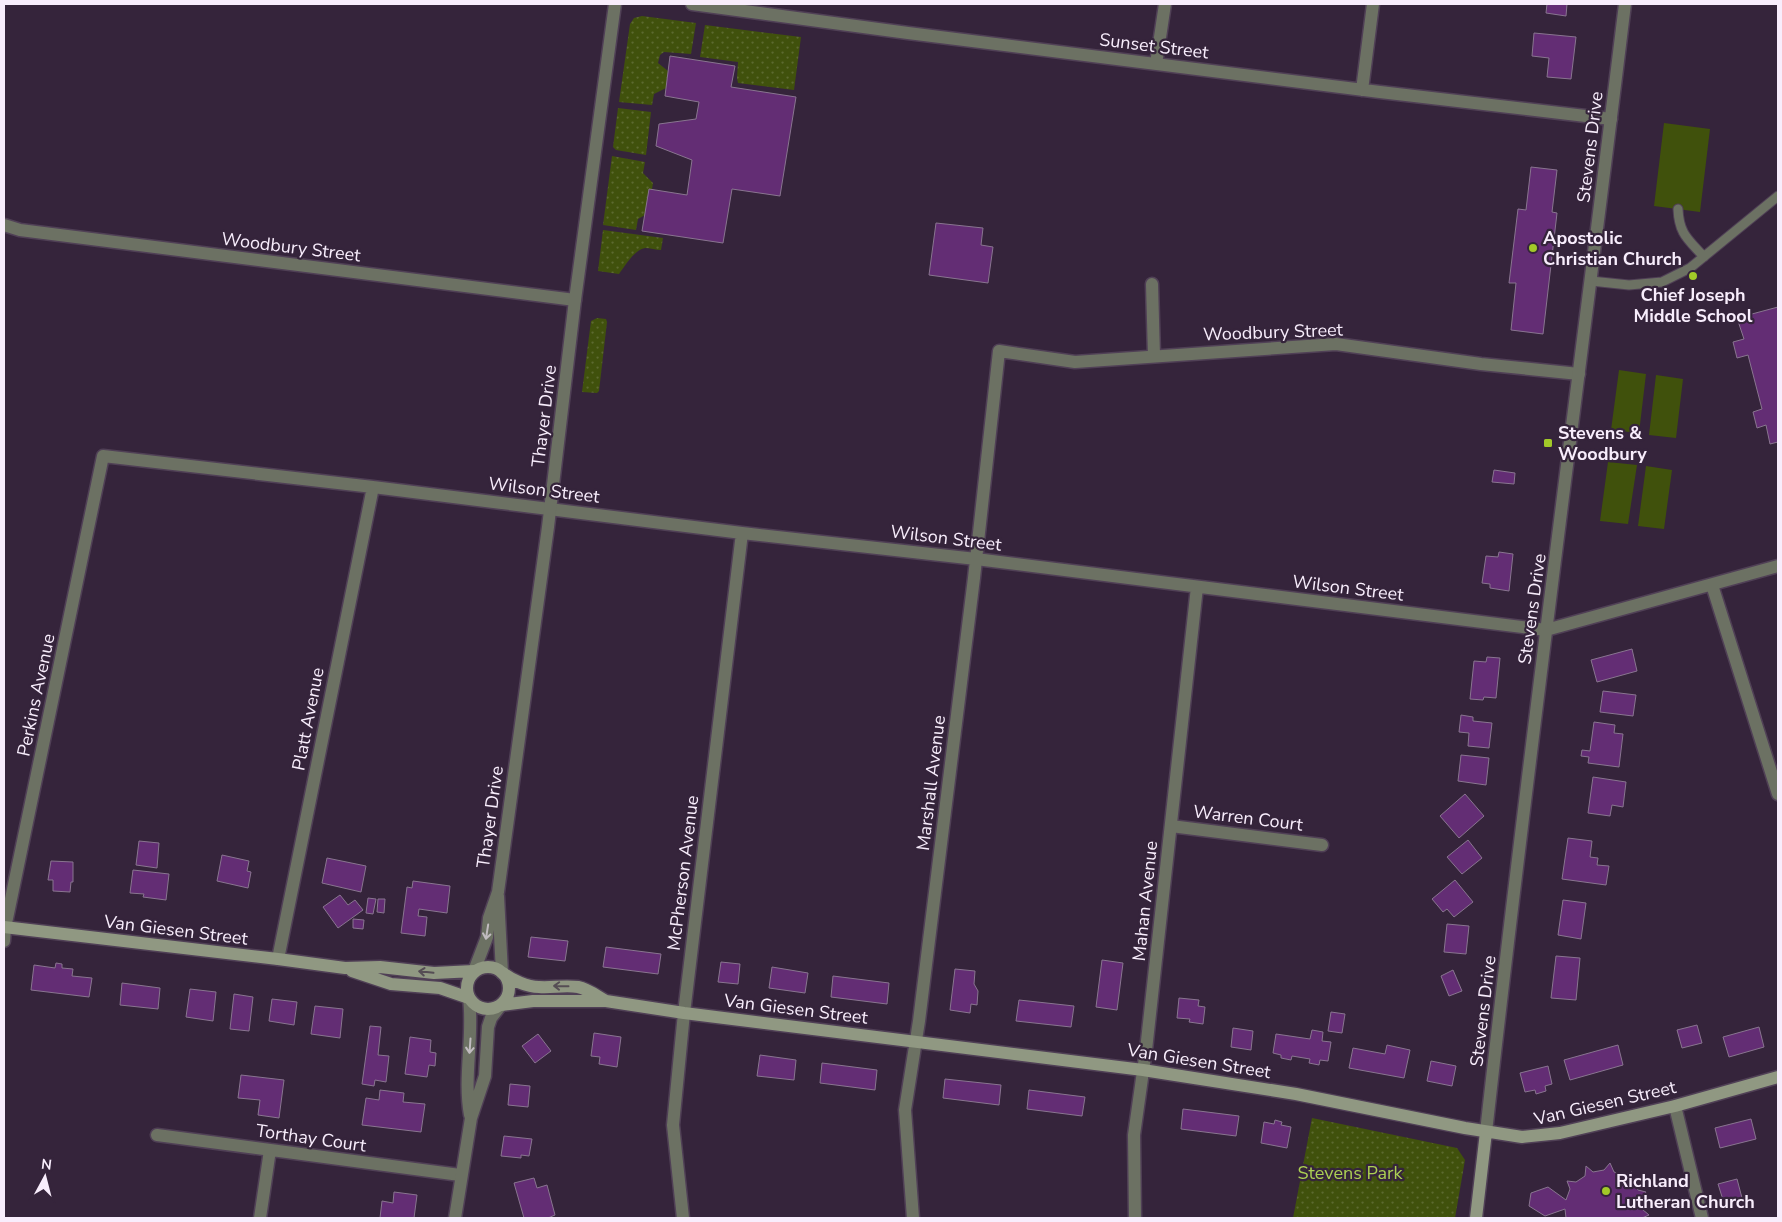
<svg xmlns="http://www.w3.org/2000/svg" width="1782" height="1222" viewBox="0 0 1782 1222" font-family="'Nunito Sans',sans-serif">
<defs>
<pattern id="grass-dots" width="8" height="8" patternUnits="userSpaceOnUse" patternTransform="scale(1.25)"><rect width="8" height="8" fill="#40510c"/><path d="M2 2h.1M6 6h.1" fill="none" stroke="#5c6a30" stroke-width="1.8" stroke-linecap="round"/></pattern>
</defs>
<rect width="100%" height="100%" fill="#35243b"/>
<path fill="url(#grass-dots)" d="M642 16 696 23 691 54 664 52 660 55 658 63 668 71 666 88 654 94 652 105 619 102 630 24 634 18Z
M705 25 801 37 794 90 738 83 737 78 738 62 700 57Z
M618 108 651 112 646 155 616 150 613 147Z
M612 156 645 162 643 173 653 183 652 189H649L645 215 638 219 636 230 603 225Z
M603 230 663 238 661 250C656 250 650 248 645 248 634 250 625 266 619 274L598 271Z
M597 318 606 319 607 322 599 391 597 393 582 392 591 321Z
M1312 1118 1457 1148 1465 1160 1455 1218H1293Z"/>
<path fill="#40510c" d="M1664 123 1710 129 1700 212 1654 206Z
M1619 370 1646 374 1639 433 1611 430Z
M1656 375 1683 379 1676 438 1649 435Z
M1608 462 1637 465 1628 524 1600 521Z
M1646 466 1672 470 1664 529 1638 526Z"/>
<path fill="#632d74" stroke="#897590" d="M1547 4H1567L1566 16 1546 13Z
M1534 33 1576 37 1571 79 1547 77 1549 58 1532 56Z
M670 56 735 66 731 87 796 97 780 196 732 189 723 243 642 231 649 189 687 195 692 160 656 146 659 124 696 119 699 102 665 96Z
M1531 167 1557 170 1552 212 1557 213 1543 334 1511 330 1516 283H1509L1518 209 1526 210Z
M936 223 983 228 981 245 993 247 988 283 929 275Z
M1778 307V442L1770 444 1766 425 1757 428 1753 412 1762 409 1748 355 1737 358 1733 342 1744 339 1737 318Z
M1494 470 1515 473 1514 484 1492 482Z
M1499 552 1513 554 1509 591 1490 588V584L1482 583 1486 556 1498 557Z
M1632 649 1637 671 1597 682 1591 660Z
M1487 657 1500 658 1496 698 1484 697 1483 700 1470 699 1474 661 1486 662Z
M1603 691 1636 695 1633 716 1600 712Z
M1461 715 1473 717V721L1492 723 1489 748 1468 746 1469 733 1459 732Z
M1594 722 1615 725 1614 733 1623 734 1619 767 1588 763 1589 757 1581 756 1582 750 1590 751Z
M1461 755 1489 758 1486 785 1458 781Z
M1593 777 1626 782 1623 807 1612 805 1610 816 1588 813Z
M1465 794 1484 816 1459 838 1440 816Z
M1568 838 1592 841 1590 857 1598 858 1597 865 1609 866 1606 885 1562 879Z
M1468 840 1482 858 1462 874 1447 857Z
M139 841 159 843 157 868 136 865Z
M222 855 249 861 247 871 251 872 248 888 217 881Z
M327 858 366 866 361 892 322 883Z
M51 861 73 862V882H71L70 892 53 891V880H48Z
M133 870 169 874 166 900 143 897 144 894 130 893Z
M1455 880 1473 902 1454 917 1447 909 1443 912 1432 899Z
M413 881 450 886 447 913 419 909 418 916 427 917 425 936 401 933 407 887 412 888Z
M340 895 348 905 355 900 363 910 338 928 323 907Z
M368 898 376 899 373 914 366 913Z
M378 899H385L384 913 377 912Z
M1563 900 1586 903 1581 939 1558 935Z
M353 919 364 920 363 929 353 928Z
M1447 924 1469 926 1466 954 1444 952Z
M531 937 568 941 565 961 528 957Z
M606 947 661 954 658 974 603 967Z
M1556 956 1580 958 1576 1000 1551 998Z
M1102 960 1123 963 1117 1010 1096 1007Z
M721 962 740 964 738 984 718 982Z
M56 963 62 964V968L73 969 72 976 92 978 89 997 31 990 34 965 55 968Z
M772 967 808 973 805 993 769 988Z
M955 969 975 971 974 984 978 991 977 1005 971 1004 970 1013 950 1010Z
M1453 970 1462 991 1449 996 1441 976Z
M833 976 889 983 887 1004 831 997Z
M122 983 160 988 158 1009 120 1005Z
M190 989 216 992 213 1021 186 1017Z
M234 994 253 997 249 1031 230 1029Z
M1179 998 1199 1000 1198 1006 1205 1007 1203 1024 1189 1022 1190 1019 1177 1018Z
M272 999 297 1002 294 1025 269 1021Z
M1019 1000 1074 1006 1071 1027 1016 1021Z
M315 1006 343 1009 340 1038 311 1034Z
M1331 1012 1345 1014 1342 1033 1328 1031Z
M1697 1025 1702 1043 1682 1048 1677 1030Z
M370 1026 381 1027 378 1055 389 1056 386 1082 375 1080 374 1086 362 1084Z
M1759 1027 1764 1047 1729 1057 1723 1037Z
M1233 1028 1253 1031 1251 1050 1231 1047Z
M1312 1030 1323 1032 1322 1041 1331 1042 1328 1061 1320 1060 1319 1065 1309 1063 1310 1059 1292 1056 1291 1060 1281 1058V1055L1273 1053 1276 1034 1310 1039Z
M594 1033 621 1037 617 1067 599 1064 600 1057 591 1056Z
M538 1034 551 1051 535 1063 522 1046Z
M410 1037 431 1040 430 1052 436 1053 435 1066 429 1065 427 1077 405 1074Z
M1387 1045 1410 1050 1404 1078 1349 1068 1353 1048 1385 1054Z
M1618 1045 1623 1065 1570 1080 1564 1060Z
M760 1055 796 1060 794 1080 757 1076Z
M1431 1061 1456 1066 1452 1086 1427 1081Z
M822 1063 877 1070 875 1090 820 1083Z
M1548 1066 1552 1084 1545 1086 1546 1091 1536 1094 1535 1090 1525 1092 1520 1073Z
M241 1075 284 1080 279 1118 258 1115 260 1100 238 1098Z
M945 1079 1001 1085 999 1105 943 1098Z
M510 1084 530 1086 528 1107 508 1105Z
M380 1090 404 1093 403 1102 425 1104 421 1132 362 1125 366 1098 379 1100Z
M1029 1090 1085 1097 1082 1116 1027 1109Z
M1183 1109 1239 1116 1236 1136 1181 1129Z
M1751 1119 1756 1139 1720 1148 1715 1128Z
M1275 1120 1282 1122 1281 1125 1291 1127 1287 1148 1261 1143 1264 1122 1274 1124Z
M504 1136 532 1139 529 1156 521 1155V1158L501 1156Z
M1610 1163 1614 1172 1623 1175 1632 1172 1631 1181 1638 1190 1646 1192 1641 1199 1642 1209 1649 1215 1642 1218H1566L1565 1209 1545 1216 1529 1206 1531 1193 1548 1187 1566 1200 1570 1189 1567 1181 1576 1182 1585 1176 1586 1166 1593 1172 1604 1170Z
M534 1178 537 1188 547 1185 555 1215 548 1218H524L514 1183Z
M1737 1179 1742 1198 1724 1203 1718 1184Z
M394 1192 417 1195 414 1218H380L382 1201 393 1203Z"/>
<g fill="none" stroke-linecap="round" stroke-linejoin="round">
<g stroke="#504056" stroke-width="11">
<path id="service" d="M1678 209C1679 234 1688 239 1704 257
M1591 281 1629 285 1662 282 1690 268 1778 196"/>
</g>
<g stroke="#504056" stroke-width="15">
<path id="minor" d="M692 4 908 33 1380 92 1611 119
M1156 64 1165 4
M1362 90 1373 4
M4 225 20 230 575 300
M1152 284 1154 356
M1171 826 1322 845
M4 941 5 928 103 456 373 487 742 533 976 559 1546 630
M278 959 373 487
M1675 1106 1702 1218
M157 1135 460 1175
M260 1218 270 1150
M683 1218 673 1125 684 1013 742 533
M913 1218 905 1110 919 1021 974 578 999 351 1075 362 1336 344 1481 364 1579 374
M1135 1218 1134 1135 1146 1050 1197 587"/>
</g>
<g stroke="#504056" stroke-width="15">
<path id="tertiary" d="M1712 585 1778 794
M1546 630 1778 566
M498 896 502 973
M474 971 487 937 489 918 498 892 548 527 575 300 615 4
M469 998C474 1037 463 1076 470 1115
M1486 1132C1528 755 1579 380 1625 4
M455 1218 471 1118 485 1076 488 1027 491 1018 501 1005"/>
</g>
<g stroke="#504056" stroke-width="15">
<path id="secondary" d="M4 927 278 959 345 968 380 967 434 973 474 971
M467 988a21 21 0 1 1 42 0a21 21 0 1 1-42 0Z
M352 971 391 984 440 988 469 998
M503 973C512 980 527 987 539 987 552 988 564 985 578 987 588 989 597 996 606 1001
M501 1005 533 1001H606L684 1013 1143 1070 1296 1094 1465 1128 1522 1137 1560 1133 1675 1106 1778 1077
M1476 1218 1486 1132"/>
</g>
<use href="#service" stroke="#6c7163" stroke-width="9"/>
<use href="#minor" stroke="#6c7163" stroke-width="12"/>
<use href="#tertiary" stroke="#6c7163" stroke-width="12"/>
<use href="#secondary" stroke="#909882" stroke-width="12"/>
</g>
<defs><path id="oneway-shaft" d="M-6 0H5M1.5-3L5.5 0L1.5 3" fill="none" stroke-width="1.6" stroke-linecap="round" stroke-linejoin="round" transform="scale(1.25)"/></defs>
<g stroke="#c0bbbf">
<use href="#oneway-shaft" transform="translate(487 932) rotate(99)"/>
<use href="#oneway-shaft" transform="translate(470 1046) rotate(94)"/>
</g>
<g stroke="#554d54">
<use href="#oneway-shaft" transform="translate(426 972) rotate(-174)"/>
<use href="#oneway-shaft" transform="translate(561 986) rotate(-179)"/>
</g>
<g fill="#a2c929" stroke="#35243b" stroke-width="2">
<circle cx="1533" cy="248" r="5"/>
<circle cx="1693" cy="276" r="5"/>
<rect x="1543" y="438" width="10" height="10" rx="2.5"/>
<circle cx="1606" cy="1191" r="5"/>
</g>
<g text-anchor="middle" stroke-width="4.5" stroke-linejoin="round" paint-order="stroke">
<g font-size="18" fill="#f8edfc" stroke="#35243b">
<text transform="translate(1154 46) rotate(7)" y="6">Sunset Street</text>
<text transform="translate(1590 147) rotate(-83)" y="6">Stevens Drive</text>
<text transform="translate(291 247) rotate(7)" y="6">Woodbury Street</text>
<text transform="translate(1273 332) rotate(-2)" y="6">Woodbury Street</text>
<text transform="translate(544 416) rotate(-83)" y="6">Thayer Drive</text>
<text transform="translate(544 490) rotate(7)" y="6">Wilson Street</text>
<text transform="translate(946 538) rotate(7)" y="6">Wilson Street</text>
<text transform="translate(1348 588) rotate(7)" y="6">Wilson Street</text>
<text transform="translate(1532 609) rotate(-82)" y="6">Stevens Drive</text>
<text transform="translate(36 695) rotate(-78)" y="6">Perkins Avenue</text>
<text transform="translate(308 719) rotate(-79)" y="6">Platt Avenue</text>
<text transform="translate(931 783) rotate(-83)" y="6">Marshall Avenue</text>
<text transform="translate(490 817) rotate(-82)" y="6">Thayer Drive</text>
<text transform="translate(1248 818) rotate(7)" y="6">Warren Court</text>
<text transform="translate(683 873) rotate(-83)" y="6">McPherson Avenue</text>
<text transform="translate(1145 901) rotate(-84)" y="6">Mahan Avenue</text>
<text transform="translate(176 930) rotate(7)" y="6">Van Giesen Street</text>
<text transform="translate(796 1009) rotate(7)" y="6">Van Giesen Street</text>
<text transform="translate(1483 1011) rotate(-83)" y="6">Stevens Drive</text>
<text transform="translate(1199 1061) rotate(9)" y="6">Van Giesen Street</text>
<text transform="translate(1605 1103) rotate(-13)" y="6">Van Giesen Street</text>
<text transform="translate(311 1138) rotate(8)" y="6">Torthay Court</text>
</g>
<g font-size="18" font-weight="bold" fill="#f8edfc" stroke="#35243b" text-anchor="start">
<text x="1543" y="244">Apostolic<tspan x="1543" dy="21">Christian Church</tspan></text>
<text x="1693" y="301" text-anchor="middle">Chief Joseph<tspan x="1693" dy="21">Middle School</tspan></text>
<text x="1558" y="439">Stevens &amp;<tspan x="1558" dy="21">Woodbury</tspan></text>
<text x="1616" y="1187">Richland<tspan x="1616" dy="21">Lutheran Church</tspan></text>
</g>
<g font-size="18" fill="#acd053" stroke="#35243b">
<text x="1350" y="1179">Stevens Park</text>
</g>
</g>
<rect width="1782" height="1222" fill="none" stroke="#f8edfc" stroke-width="10"/>
<g transform="translate(45 1177) rotate(7)" stroke="#35243b" stroke-width="4" paint-order="stroke">
<path d="M0-4L9 19L0 12L-9 19Z" fill="#f8edfc"/>
<text y="-8" font-size="14" font-weight="bold" text-anchor="middle" fill="#f8edfc">N</text>
</g>
</svg>
